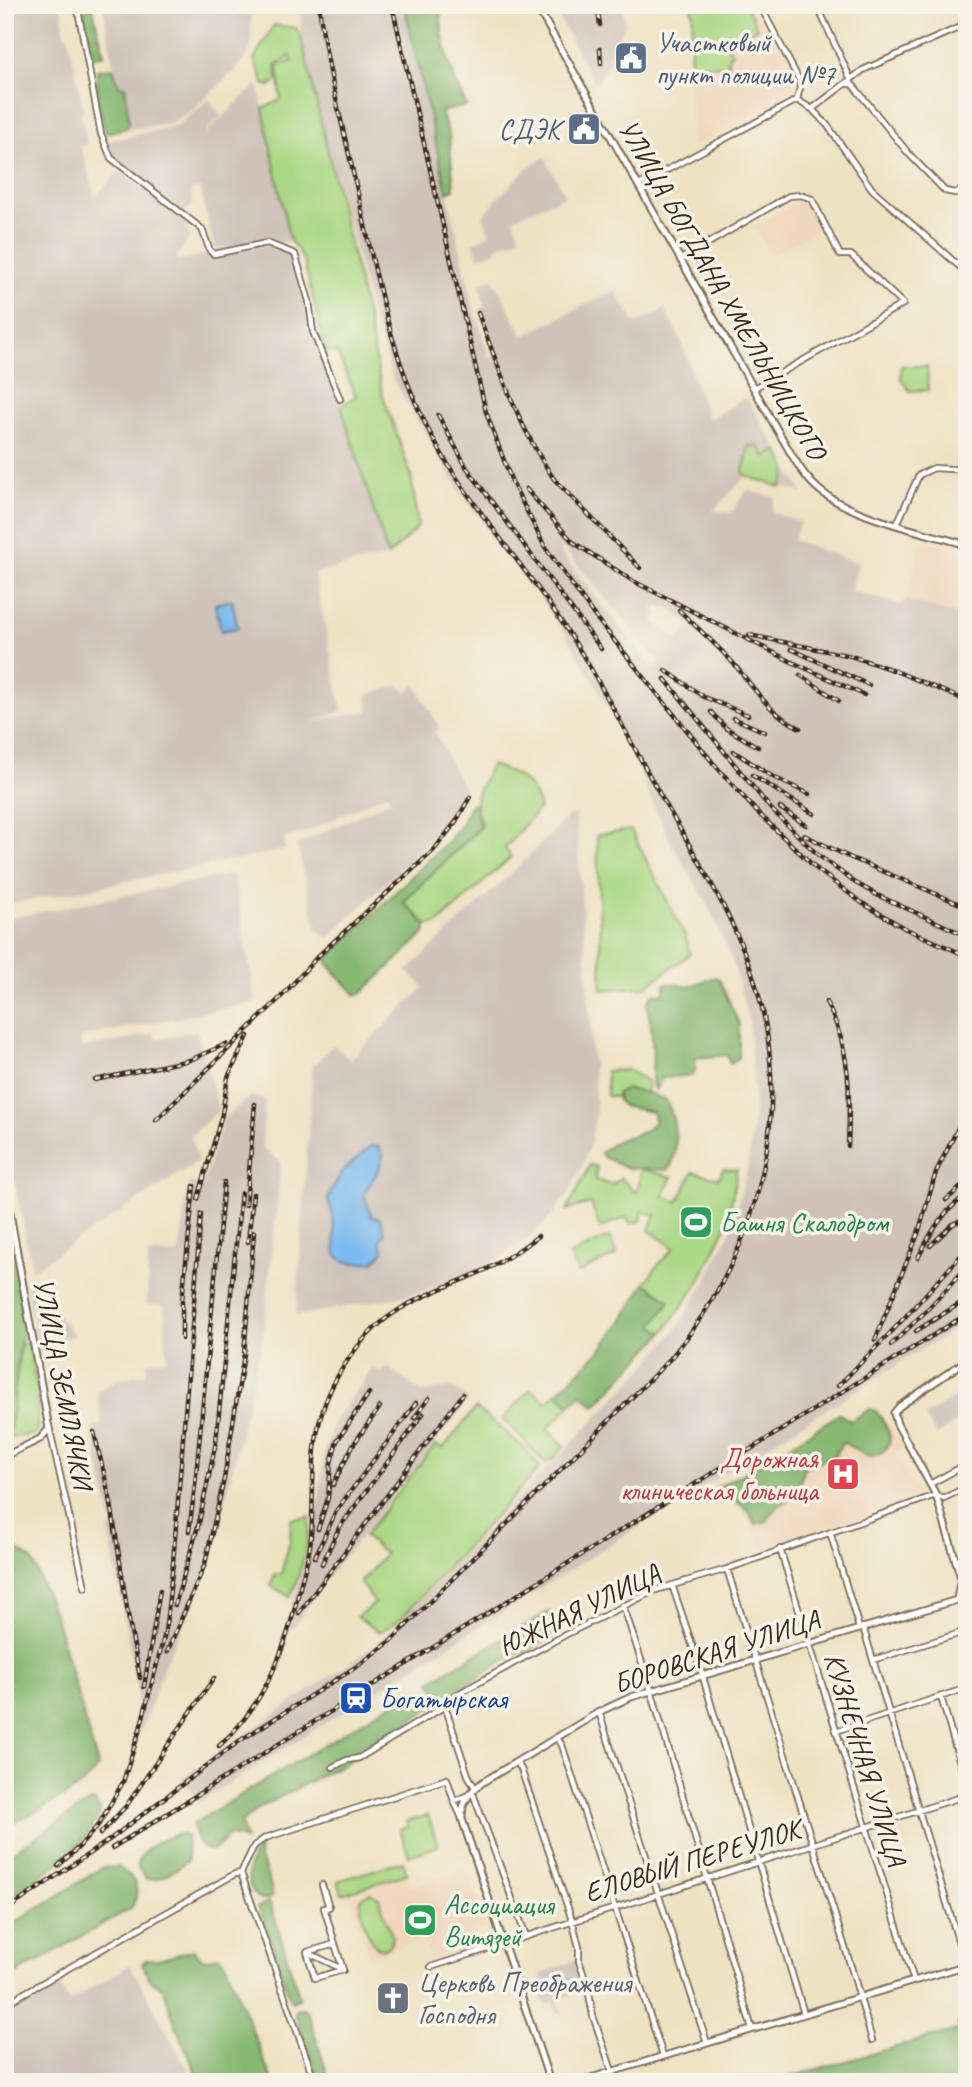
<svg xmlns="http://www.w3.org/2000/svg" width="972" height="2087" viewBox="0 0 972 2087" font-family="Caveat,sans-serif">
<rect width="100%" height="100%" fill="#f7f3e8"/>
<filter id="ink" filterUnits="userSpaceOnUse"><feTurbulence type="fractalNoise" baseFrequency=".0143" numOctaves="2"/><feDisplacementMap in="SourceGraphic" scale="14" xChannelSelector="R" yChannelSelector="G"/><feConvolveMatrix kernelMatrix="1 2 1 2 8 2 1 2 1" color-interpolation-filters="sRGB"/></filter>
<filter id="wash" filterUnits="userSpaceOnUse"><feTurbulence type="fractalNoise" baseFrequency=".00686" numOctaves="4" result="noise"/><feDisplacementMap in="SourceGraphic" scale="28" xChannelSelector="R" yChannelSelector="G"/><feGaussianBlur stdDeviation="1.57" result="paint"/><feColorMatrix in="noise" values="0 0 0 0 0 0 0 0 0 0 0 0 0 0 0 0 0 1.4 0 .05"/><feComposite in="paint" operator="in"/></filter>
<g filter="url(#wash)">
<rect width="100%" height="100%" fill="#eee2c3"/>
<path fill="#f0d6bc" d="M708 5H754L798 90 693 147 688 77 693 13Z
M802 199 819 229 770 256 754 226Z
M922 539 967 550V561L953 612 906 600Z
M877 1408 902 1447 894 1452 918 1493 897 1505 762 1548 739 1498Z
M468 1869 487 1928 474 1932 479 1948 431 1964 423 1940 369 1956 350 1896 406 1877 408 1886 411 1887Z"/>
<path fill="#cec2b9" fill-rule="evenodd" d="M5 5H61L65 35H68L84 112 81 113 87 144 81 146 95 196 120 172 169 208 171 211 183 217 190 237 177 255 178 260 210 254 211 257 266 245 294 256 308 306 311 328 341 406 388 556 314 573 342 711 310 722 369 711 367 695 399 685 407 692 415 684 440 728 434 731 465 791 444 822 417 853 329 937 317 930 297 845 391 800 387 793 308 831 284 838 285 850 5 905Z
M103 5H251V48L243 62 193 110 170 123 125 130Z
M301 5H404L474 309 489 357 497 354 480 309 484 307 480 284 493 278 523 336 615 290 635 324 664 309 681 341 708 420 746 397 803 493 746 476 713 511 731 513 747 490 775 497 772 512 800 522 793 540 858 563 851 591 900 605 906 600 967 617V1321L199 1802 181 1779 380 1642 644 1368 680 1324 705 1282 730 1231 747 1171 755 1106 749 1021 733 962 706 901 670 841 611 711 562 628 460 491 394 381 373 318 330 154 301 37ZM562 547 660 662 654 669 559 551ZM653 607H669L690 627 676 640 653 620 658 616Z
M552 5H623L625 25 598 83 593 80Z
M258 83 290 241 278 243 272 239 215 250 200 188 191 189 192 205 184 213 118 164 104 142 163 129 179 124 209 100 221 117 208 128 204 138 208 131Z
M545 157 565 196 514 218 520 238 496 247 497 251 479 257 473 243 490 234 483 217 495 201 528 167Z
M576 814 596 1112 591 1141 581 1169 568 1194 549 1219 526 1241 483 1268 420 1293 296 1316 313 1065 333 1045 350 1060 424 987 407 971 519 866 569 815Z
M233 874 256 1002 80 1037 82 1048 154 1034 155 1039 197 1031 219 1110 191 1136 198 1161 32 1270 5 1132V919Z
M250 1096 265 1099 262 1147 281 1162 264 1330 216 1543 192 1607 166 1661 142 1730 137 1729V1687L108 1530 113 1527 92 1428 102 1425 98 1391 119 1378 146 1374 148 1361 167 1359 164 1305H147L148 1254H179L189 1182 202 1185 224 1118Z
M32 1283 75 1336 37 1343 27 1287Z
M387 1367 423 1393 452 1387 469 1399 318 1590 293 1628 286 1626 314 1531 325 1449 334 1422 373 1368 380 1373Z
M960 1393 963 1397 967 1394V1401L964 1403 967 1415 937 1435 925 1417Z
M576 1960 586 1990 558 2000 562 2013 559 2014 554 2002 545 2005 541 1996 547 1993 540 1974Z
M130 1965 195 2082H5V2015L60 1985 69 2002Z"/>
<path fill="#aad885" stroke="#728152" stroke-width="2" d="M692 5H746L757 28 727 44 732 53 728 57V66L690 65 693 13 690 6Z
M274 25 296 28 301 37 368 321 382 393 411 475 418 527 388 556 341 406 356 396 337 353 326 351 304 262 298 250 290 241 263 109 281 99 278 65 292 62 291 56 276 64 277 81 269 86 264 84 254 59Z
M901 366H927L928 390 910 391 901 379Z
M758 445 765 457 778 450C787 467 790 469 781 487L746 476 743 472 749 446Z
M491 765C519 776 529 777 540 807L505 848 511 857 437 924 428 925 404 902 482 826C470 797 478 791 491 765Z
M631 830 686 938 690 954 645 987 602 990 597 835Z
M628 1070 647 1081 646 1099 607 1096 606 1071Z
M590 1165 597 1167 595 1180 612 1185 621 1178 635 1192 638 1189 641 1169 672 1177 663 1196 678 1202 693 1172 719 1178 723 1169 737 1170 728 1222 699 1282 663 1333 653 1325 670 1301 645 1283 659 1264 674 1248 649 1230 656 1215 642 1211V1220L631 1224 627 1217 600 1228 591 1203 567 1210Z
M609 1237 617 1255 578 1273 570 1255Z
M28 1343 38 1395 37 1434 9 1437 21 1344Z
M531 1389 546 1402 557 1393 570 1405 547 1430 564 1445 553 1460 545 1463 503 1419Z
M476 1408 525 1449 539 1466 537 1471 400 1619 380 1632 357 1617 375 1603 360 1583 385 1554 364 1536 435 1445 443 1448Z
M310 1517C308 1543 301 1573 290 1597L271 1586 275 1574H281L290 1541 291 1519Z
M428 1815 438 1846 409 1856 400 1829 408 1827 406 1822Z
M403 1861 407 1874 342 1894 338 1881Z
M370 1893 379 1898 392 1936 391 1944C372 1965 359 1911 361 1899Z"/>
<path fill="#87b872" stroke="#617148" stroke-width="2" d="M92 5 104 55 91 58 90 38 82 12Z
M404 5H440C440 37 451 74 465 103L466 106 441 112 449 135 454 189 447 192Z
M113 68 119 86H125L129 123 126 128 106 133 98 101 97 70Z
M471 804H474L480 827 403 902 426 925V932L361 994 356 995 327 963V959L450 839 462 822Z
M716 977 719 979 739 1024V1058L730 1063 727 1055 695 1058V1071L692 1075 662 1078 655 1090 652 1086C653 1054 654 1036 647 1004L653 994 664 993 665 984H678L686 987Z
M626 1089 648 1093 666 1100C675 1117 681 1154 668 1170L626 1168 603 1157 601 1152C606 1149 610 1145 615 1142 632 1133 642 1138 655 1121L652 1112 623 1106 618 1101 617 1093Z
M5 1209 25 1325 20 1344 9 1437 5 1438Z
M645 1283 670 1301 653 1325 663 1333 595 1406 582 1394 570 1405 557 1393 598 1353 622 1321Z
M870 1409 876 1411C886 1424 900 1445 878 1454 876 1455 870 1457 867 1456 858 1453 851 1444 842 1443L835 1455 805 1467 798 1488 787 1501 777 1506 766 1522 755 1524 749 1511 729 1496 713 1499 709 1495 716 1488 759 1465 836 1416 839 1414 851 1421Z
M5 1535 9 1543 32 1560 55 1616 98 1766C85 1792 31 1812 5 1828Z
M549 1612 555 1614 561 1629 557 1633 526 1652 507 1659 443 1700 430 1681Z
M413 1691 422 1693 433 1706 349 1761 259 1808 241 1823 246 1840 228 1835C225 1839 221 1845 216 1848 202 1856 194 1835 193 1824Z
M91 1801 95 1802 101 1811C85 1850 40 1877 5 1899V1857Z
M181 1834 186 1836 188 1860C177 1869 161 1881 146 1879L137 1865C142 1847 164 1837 181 1834Z
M260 1846 259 1860 264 1866 273 1894 271 1898 261 1900C243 1888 246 1860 260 1846Z
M118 1867C136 1878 142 1890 131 1908L5 1980V1929L102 1868Z
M268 1902 270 1903 299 1996V1999L291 2002 264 1920 258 1907Z
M194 1950 203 1960 218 1956 225 1962 271 2078 269 2082H201C187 2053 174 2025 166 1995 163 1986 156 1984 150 1979 147 1975 145 1969 142 1964L147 1959 158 1960Z
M303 2008 308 2013 327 2073 321 2081 318 2080 295 2013 297 2009Z
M964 2028 967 2036V2082H771Z"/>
<path fill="#7bbaef" stroke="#5b7286" stroke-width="2" d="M232 600 238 628 221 631 215 604Z
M371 1146 379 1147 383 1155 379 1169 364 1194 372 1217 380 1218 385 1233 380 1241 384 1251 374 1262C360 1262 346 1267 336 1254L333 1216 328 1200 330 1193 341 1173Z"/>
</g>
<g filter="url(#ink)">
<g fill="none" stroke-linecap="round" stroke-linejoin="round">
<g stroke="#7a6a58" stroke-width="8">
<path id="minor" d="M77 5 101 134 111 158 202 229 210 251 214 254 267 243 295 254 309 301 313 332 340 399
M760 5 799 80 800 88 797 99
M817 5 851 80
M847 84H852L909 154 945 191 955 193 967 189
M812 109 863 70 967 24
M639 185 797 100 812 109 828 126 872 189 967 273
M681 259 789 196 801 195 812 199 840 255H851L903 304 754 388
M897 524 919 475 934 468 967 470
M49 1426 85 1587
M930 1484 967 1464
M830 1532 859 1628
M780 1549 914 1981
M956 1561 967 1557
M727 1569 852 1970 872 2040
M672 1585 702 1674 804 2014
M623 1605 651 1690 752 2029
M863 1627 966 1966
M873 1660 967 1631
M941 1697 967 1787
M445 1706 468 1775 475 1788
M599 1712 707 2043
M836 1731 967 1688
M557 1738 562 1745 663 2056
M516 1762 521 1769 572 1920 579 1947V1961L588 1988 593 2016 612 2071
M333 1767 347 1760 359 1758 445 1706 456 1695 565 1635 656 1590 727 1569 936 1495 944 1498 967 1487
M472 1791 526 1936
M454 1801 461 1816
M241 1873 254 1846 265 1838 447 1779 454 1801 467 1796
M241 1873 315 2082
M322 1885 329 1907 324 1908 343 1970 315 1978 307 1952 335 1944
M311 1951 313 1955 342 1969
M431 1967 967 1795
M5 2004 235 1874 241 1873
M962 2019 967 2021
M715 2082H718"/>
</g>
<g stroke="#7a6a58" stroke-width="9">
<path id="tertiary" d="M5 1186 49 1429 40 1439 5 1456
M957 1599 961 1578 936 1495 897 1424 894 1413 900 1406 967 1360
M550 2082 462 1819C461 1802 470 1792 483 1782L599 1712 631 1697 967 1597"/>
</g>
<g stroke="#7a6a58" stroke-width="9">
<path id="secondary" d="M536 5 779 433C790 451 800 472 816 487 848 517 924 532 967 545
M578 2082 967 1965"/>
</g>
<use href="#minor" stroke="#fff" stroke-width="4.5"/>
<use href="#tertiary" stroke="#fff" stroke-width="5"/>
<use href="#secondary" stroke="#fff" stroke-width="5"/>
<g stroke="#3b2a1e" stroke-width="4.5">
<path id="rail" d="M392 5 486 412 512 482 545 547 593 614 714 764 757 812 818 870 862 903 906 929 967 956
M597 5 600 25
M600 49 601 63
M478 313C499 369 520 430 554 479L640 568
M438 415 467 468 601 649
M526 489 573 542 633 581 792 662 864 695
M679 610C697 628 717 645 734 664 758 692 765 710 800 728
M749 635 851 656 893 670 967 701
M791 649 869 685
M665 670 704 697 748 715
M800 675 839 701
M665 679 771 809 818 855 854 882 877 895 967 936
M711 712 726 728 758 747
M733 718 765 732
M733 751 773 777 809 794
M752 775 814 814
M780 808 806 825
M804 835 849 857 967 907
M826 1002C852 1050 850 1094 848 1146
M95 1080 190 1060 226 1044
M156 1120 281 997 318 956 433 851 455 823 470 797
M198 1199 222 1114 228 1077 248 1036
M946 1200 967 1182
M246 1205 255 1104
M248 1242 253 1194
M930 1246 953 1224 967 1217
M918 1258C930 1234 943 1210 967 1195
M916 1331 967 1299
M182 1339V1301L194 1186
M875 1340 918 1234 936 1172 967 1110
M891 1345 924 1313 967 1267
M838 1386 895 1328 967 1249
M414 1418 429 1398
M94 1432 111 1503 128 1615 140 1678
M333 1485 353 1445 380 1407
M318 1529 328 1498 331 1463 337 1441 369 1393
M189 1531 195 1486 224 1182
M315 1557 336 1511 416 1403
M322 1564 339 1528 423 1414
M175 1605 199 1523 216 1442 241 1193
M299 1613 463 1394
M167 1652 205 1564 224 1479 244 1354 254 1232
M144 1687 160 1590
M219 1746C267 1703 287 1645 301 1583 305 1568 310 1553 311 1537 316 1461 305 1416 355 1350 391 1302 434 1294 485 1270 504 1261 521 1249 538 1236
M100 1834 127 1805 214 1678
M112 1848 967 1314
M58 1866 80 1846 99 1824 123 1782 140 1729 165 1633 173 1563 201 1214
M5 1911 109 1840 238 1742 359 1665 391 1641 670 1359C764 1248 801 1092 745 954 723 898 690 847 661 796 625 733 594 667 552 608 511 549 462 495 429 431 388 351 375 266 355 181 342 122 326 65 319 5"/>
</g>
<use href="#rail" stroke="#f7f3e8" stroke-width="2" stroke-dasharray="5" stroke-linecap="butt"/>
</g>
</g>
<defs>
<g id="civic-square" transform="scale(1.75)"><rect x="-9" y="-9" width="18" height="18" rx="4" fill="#5c6f8a" stroke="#f7f3e8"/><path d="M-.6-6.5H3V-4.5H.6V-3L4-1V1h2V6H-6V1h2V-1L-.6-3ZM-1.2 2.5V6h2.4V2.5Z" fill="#fff"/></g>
<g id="stadium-square" transform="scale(1.75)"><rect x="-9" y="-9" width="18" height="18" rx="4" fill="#2e9e5b" stroke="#f7f3e8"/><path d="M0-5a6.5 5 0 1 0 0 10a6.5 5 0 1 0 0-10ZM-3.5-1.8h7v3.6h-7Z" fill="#fff"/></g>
<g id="hospital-square" transform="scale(1.75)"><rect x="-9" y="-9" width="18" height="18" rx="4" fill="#e0444e" stroke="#f7f3e8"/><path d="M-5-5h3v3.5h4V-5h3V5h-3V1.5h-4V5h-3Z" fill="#fff"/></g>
<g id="station-square" transform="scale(1.75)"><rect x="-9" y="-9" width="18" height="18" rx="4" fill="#1a4fb4" stroke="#f7f3e8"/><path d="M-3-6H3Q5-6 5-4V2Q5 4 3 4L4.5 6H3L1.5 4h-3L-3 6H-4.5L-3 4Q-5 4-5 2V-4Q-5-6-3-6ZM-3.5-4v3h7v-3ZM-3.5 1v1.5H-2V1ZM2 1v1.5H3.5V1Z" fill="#fff"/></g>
<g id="church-square" transform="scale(1.75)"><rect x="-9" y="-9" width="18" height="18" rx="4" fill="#6b7280" stroke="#f7f3e8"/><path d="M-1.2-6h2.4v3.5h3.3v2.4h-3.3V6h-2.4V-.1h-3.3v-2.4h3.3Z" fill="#fff"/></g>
</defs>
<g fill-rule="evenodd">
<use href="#civic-square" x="631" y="58"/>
<use href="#civic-square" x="584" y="129"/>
<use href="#stadium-square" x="696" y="1222"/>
<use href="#hospital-square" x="843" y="1474"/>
<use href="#station-square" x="356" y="1698"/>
<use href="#stadium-square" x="420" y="1920"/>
<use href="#church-square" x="393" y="1998"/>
</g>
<g text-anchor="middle" stroke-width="7" stroke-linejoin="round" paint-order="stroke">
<g font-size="28" fill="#4e5e75" stroke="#f7f3e8" text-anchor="start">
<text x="656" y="52">Участковый<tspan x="656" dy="32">пункт полиции №7</tspan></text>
<text x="560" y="139" text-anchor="end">СДЭК</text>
</g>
<g font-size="28" fill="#3b2a1e" stroke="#f7f3e8">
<text transform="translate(723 289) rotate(60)" y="10">УЛИЦА БОГДАНА ХМЕЛЬНИЦКОГО</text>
<text transform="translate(64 1383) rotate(79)" y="10">УЛИЦА ЗЕМЛЯЧКИ</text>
<text transform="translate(579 1609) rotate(-26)" y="10">ЮЖНАЯ УЛИЦА</text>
<text transform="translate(716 1651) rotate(-18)" y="10">БОРОВСКАЯ УЛИЦА</text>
<text transform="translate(866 1759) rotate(73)" y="10">КУЗНЕЧНАЯ УЛИЦА</text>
<text transform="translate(692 1860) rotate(-17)" y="10">ЕЛОВЫЙ ПЕРЕУЛОК</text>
</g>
<g font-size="28" fill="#27864d" stroke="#f7f3e8" text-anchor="start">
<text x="720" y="1232">Башня Скалодром</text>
<text x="444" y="1914">Ассоциация<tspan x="444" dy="32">Витязей</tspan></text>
</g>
<g font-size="28" fill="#be3a42" stroke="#f7f3e8" text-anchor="end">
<text x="818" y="1468">Дорожная<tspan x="818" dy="32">клиническая больница</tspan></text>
</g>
<g font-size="28" fill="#164399" stroke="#f7f3e8" text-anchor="start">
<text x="380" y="1708">Богатырская</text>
</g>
<g font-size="28" fill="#5b616d" stroke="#f7f3e8" text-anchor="start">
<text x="418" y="1992">Церковь Преображения<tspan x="418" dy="32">Господня</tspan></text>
</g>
</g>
<rect width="972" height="2087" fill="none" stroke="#f7f3e8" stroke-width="28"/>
</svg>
